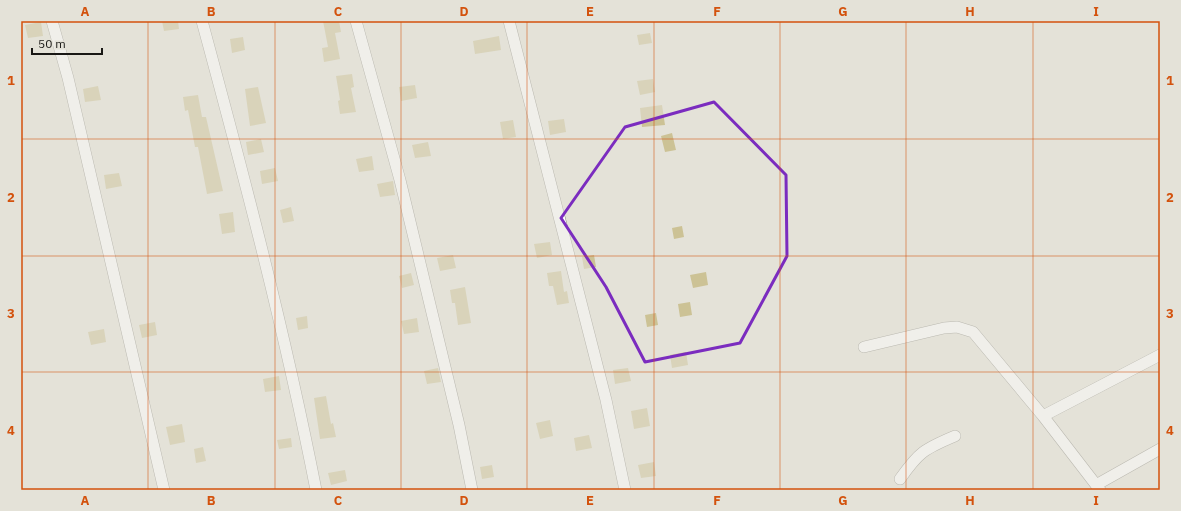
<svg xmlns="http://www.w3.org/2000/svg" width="1181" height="511" viewBox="0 0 1181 511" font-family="'IBM Plex Sans',sans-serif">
<rect width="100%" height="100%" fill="#e4e2d8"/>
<path fill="#ccc295" d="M162 21H178L179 29 164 31Z
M323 21H339L341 32 335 33 340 59 324 62 322 48 328 47Z
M41 22 43 36 28 38 25 25Z
M650 33 652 43 639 45 637 35Z
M499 36 501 50 475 54 473 41Z
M243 37 245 50 232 53 230 39Z
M352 74 354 87 351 88 356 112 340 114 338 101 340 100 336 76Z
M653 79 655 92 640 95 637 81Z
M415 85 417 98 401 101 399 87Z
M98 86 101 100 85 102 83 89Z
M258 87 266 123 250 126 245 89Z
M198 95 202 117H206L223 191 207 194 198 147H195L188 110 185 111 183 97Z
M662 105 665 125 642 127 640 108Z
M564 119 566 132 550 135 548 121Z
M513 120 516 137 503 139 500 122Z
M672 133 676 150 665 152 661 136Z
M261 139 264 152 248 155 246 142Z
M428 142 431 156 415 158 412 145Z
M372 156 374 170 359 172 356 159Z
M275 168 278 181 262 184 260 171Z
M119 173 122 186 106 189 104 175Z
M393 181 395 195 380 197 377 184Z
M291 207 294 221 283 223 280 210Z
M233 212 235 232 222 234 219 214Z
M682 226 684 237 674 239 672 228Z
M550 242 552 255 537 258 534 244Z
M453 255 456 268 440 271 437 258Z
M594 255 596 267 584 269 582 257Z
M561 271 564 292 567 291 569 303 557 305 553 286H549L547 273Z
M706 272 708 285 693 288 690 275Z
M411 273 414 285 402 288 399 276Z
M465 287 471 323 458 325 455 303H452L450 290Z
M690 302 692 315 680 317 678 304Z
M656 313 658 325 647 327 645 315Z
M307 316 308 328 298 330 296 318Z
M417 318 419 332 404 334 401 321Z
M155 322 157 335 142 338 139 325Z
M104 329 106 342 91 345 88 332Z
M686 352 688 365 672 368 670 355Z
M438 368 441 382 427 384 424 371Z
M628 368 631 381 615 384 613 370Z
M279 376 281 390 265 392 263 379Z
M326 396 331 424 333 423 336 437 320 439 314 398Z
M647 408 650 426 634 429 631 411Z
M550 420 553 436 540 439 536 423Z
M182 424 185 442 170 445 166 427Z
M589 435 592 448 576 451 574 438Z
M291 438 292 447 279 449 277 440Z
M203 447 206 461 196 463 194 449Z
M654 462 656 476 641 478 638 465Z
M492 465 494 477 482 479 480 467Z
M345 470 347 481 331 485 328 473Z"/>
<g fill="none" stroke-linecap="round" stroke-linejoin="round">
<g stroke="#8b8980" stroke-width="12">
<path id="minor" d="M52 21 68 78 164 490
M202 21C244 176 285 332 316 490
M356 21 400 180 459 425 472 490
M509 21 606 400 625 490
M864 347 944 328 957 327 973 332 1043 416 1100 490
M1043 416 1160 355
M900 479C919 452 924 449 955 436
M1096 485 1160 449"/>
</g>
<use href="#minor" stroke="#fff" stroke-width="11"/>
</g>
<path d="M0 0H1181V511H0ZM714 102 786 175 787 256 740 343 645 362 606 287 561 218 625 127Z" fill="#e4e2d8" fill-opacity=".55" fill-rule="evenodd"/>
<path fill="none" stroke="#7b2cbf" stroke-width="3" stroke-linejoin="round" d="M714 102 786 175 787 256 740 343 645 362 606 287 561 218 625 127Z"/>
<path fill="none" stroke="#d3520d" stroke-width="1" stroke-opacity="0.55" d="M148 21V490M275 21V490M401 21V490M527 21V490M654 21V490M780 21V490M906 21V490M1033 21V490M21 139H1160M21 256H1160M21 372H1160"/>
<rect width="1181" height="511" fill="none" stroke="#e4e2d8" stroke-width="44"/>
<path d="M32 48v6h70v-6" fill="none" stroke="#191815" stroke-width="2"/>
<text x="38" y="48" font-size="12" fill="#191815" stroke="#e4e2d8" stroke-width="3" paint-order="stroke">50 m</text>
<rect x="22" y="22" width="1137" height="467" fill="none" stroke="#d3520d" stroke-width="1.5"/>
<g font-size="13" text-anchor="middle" font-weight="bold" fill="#d3520d">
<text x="85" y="16">A</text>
<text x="211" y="16">B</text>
<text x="338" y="16">C</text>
<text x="464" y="16">D</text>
<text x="590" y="16">E</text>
<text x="717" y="16">F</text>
<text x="843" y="16">G</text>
<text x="970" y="16">H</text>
<text x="1096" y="16">I</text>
<text x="11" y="85">1</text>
<text x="1170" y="85">1</text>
<text x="11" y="202">2</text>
<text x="1170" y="202">2</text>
<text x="11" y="318">3</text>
<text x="1170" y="318">3</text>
<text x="11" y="435">4</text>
<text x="1170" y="435">4</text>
<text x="85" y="505">A</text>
<text x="211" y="505">B</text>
<text x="338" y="505">C</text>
<text x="464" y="505">D</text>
<text x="590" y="505">E</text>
<text x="717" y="505">F</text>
<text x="843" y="505">G</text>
<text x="970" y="505">H</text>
<text x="1096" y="505">I</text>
</g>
</svg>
